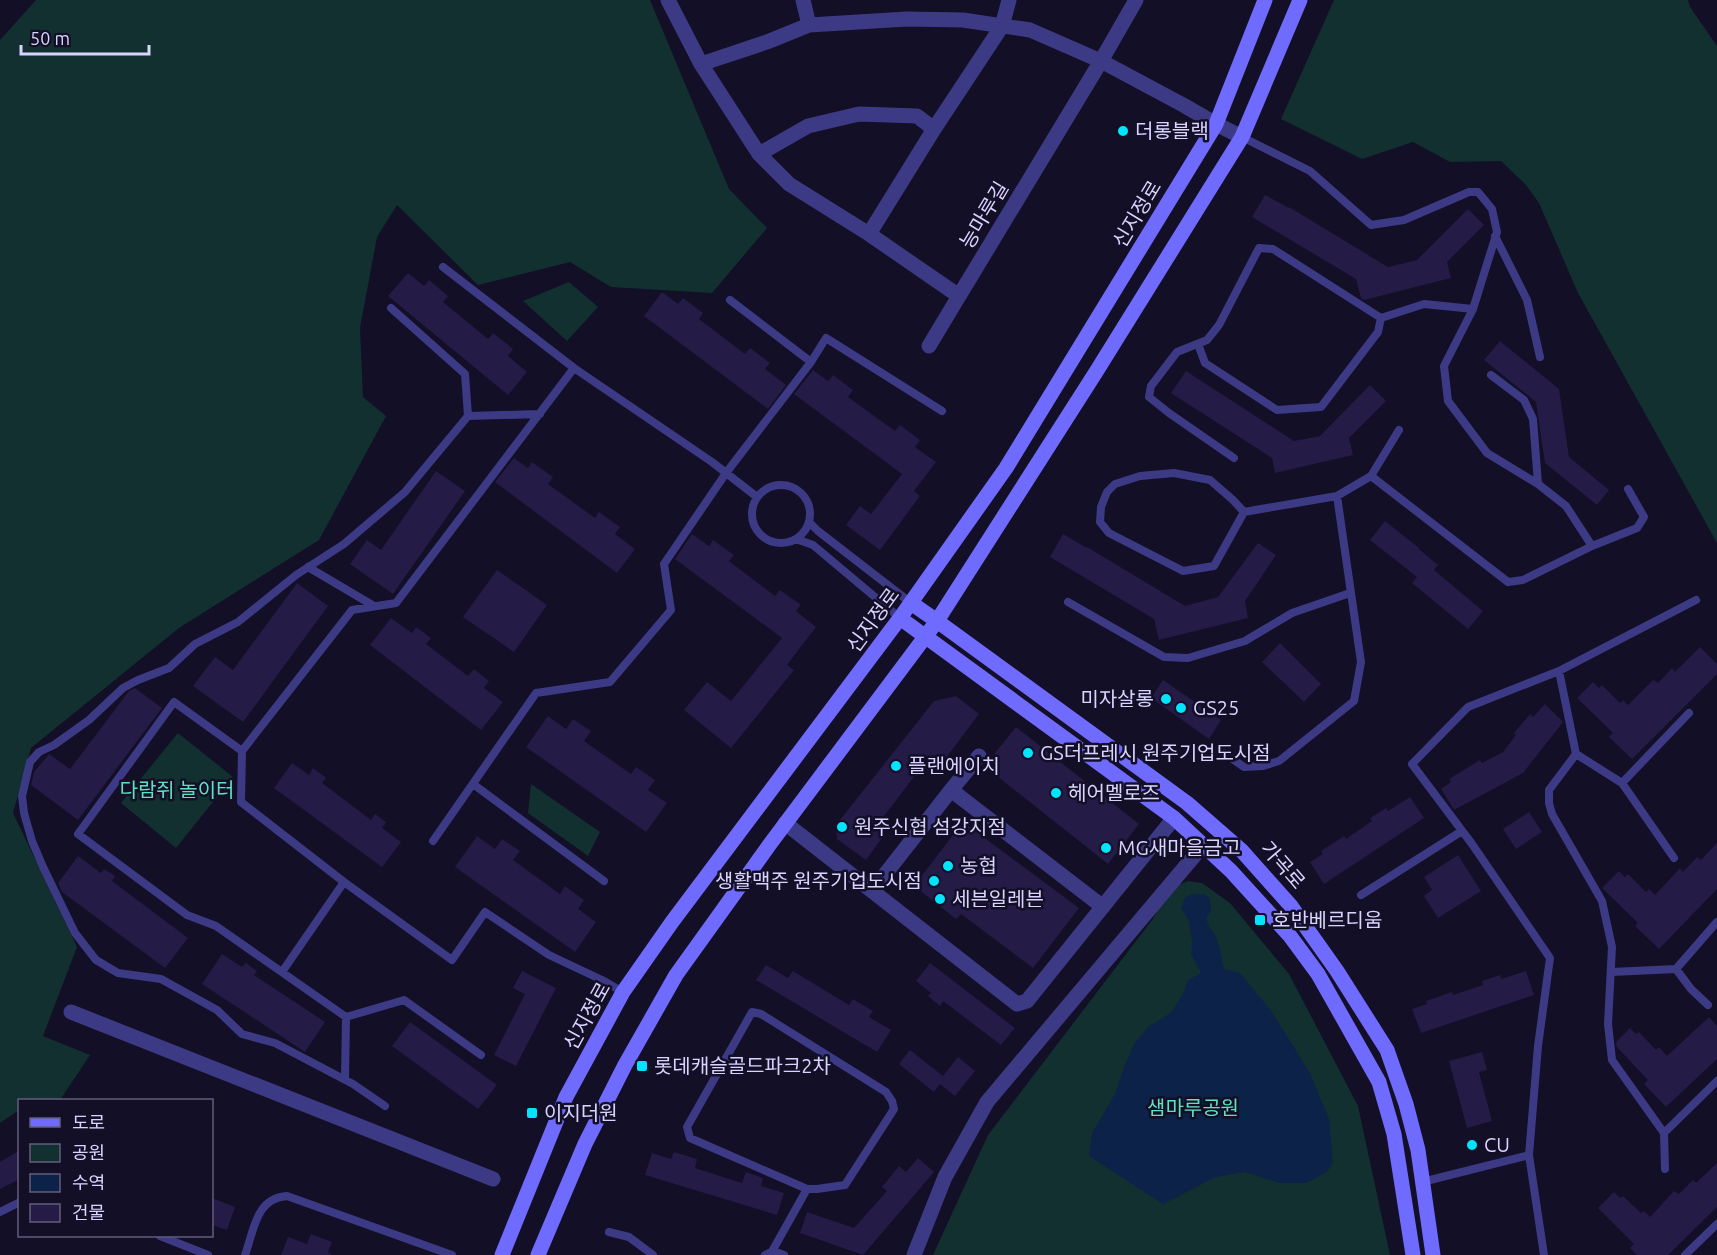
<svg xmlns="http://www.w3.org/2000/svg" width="1717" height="1255" viewBox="0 0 1717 1255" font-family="Ubuntu,'Noto Sans KR',sans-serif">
<rect width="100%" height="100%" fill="#130f26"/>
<path fill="#12302f" d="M36 0H650L729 189 767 228 712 293 611 287 570 262 478 285 397 205 377 237 360 328 363 397 386 416 319 540 179 628 31 748 13 813 77 947 43 1036 90 1055 60 1100H20L19 1110 0 1123V40Z
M1334 0H1688L1690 7 1717 46V543L1578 293 1539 203 1526 185 1501 161 1450 162 1413 142 1362 159 1281 119Z
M569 282 598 307 567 341 523 301Z
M178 733 233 777 176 848 121 803Z
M531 784 600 832 588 856 528 813Z
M1188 881 1202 883 1230 903 1289 974 1358 1106 1390 1255H933L988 1135 1152 920 1171 888Z"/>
<path fill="#0c2248" d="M1192 894H1204L1210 899 1211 911 1206 918C1209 927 1210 927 1215 935 1220 945 1221 958 1224 969L1240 973 1272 1012 1310 1073 1329 1119 1333 1162 1327 1172 1306 1183H1280L1244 1172 1216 1177 1163 1204 1089 1156 1092 1133 1116 1092 1124 1067 1134 1044 1149 1026 1171 1013 1183 994 1188 980 1201 973 1191 954 1192 942 1189 921 1181 908 1185 898Z"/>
<path fill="#241b47" d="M1265 195 1289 208V207L1388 267 1417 260 1468 209 1484 225 1447 262 1451 278 1364 300 1361 298 1356 279 1252 217Z
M408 273 424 286 429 280 448 296 443 302 488 339 493 333 513 349 508 356 527 372 508 395 388 296Z
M662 292 678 304 683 298 703 313 699 319 745 354 750 348 770 363 765 369 786 385 768 409 644 316Z
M1500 341 1559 389 1569 457 1609 490 1597 505 1545 463 1536 402 1484 360Z
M813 370 828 381 833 375 853 390 848 397 895 431 900 425 920 440 915 447 936 462 914 491 920 496 880 550 846 525 860 506 871 514 902 474 794 394Z
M1186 371 1294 441 1320 436 1370 385 1386 401 1349 438 1353 455 1275 473 1272 458 1171 393Z
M514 458 528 468 532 462 553 477 548 484 595 518 599 512 620 527 615 534 635 549 617 573 495 482Z
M436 471 465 491 393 594 350 564 367 540 381 550Z
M1385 521 1419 548V549L1438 565 1434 570 1483 611 1468 629 1412 583 1417 577 1370 540Z
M692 534 709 546 713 540 734 555 729 561 775 596 780 590 801 605 796 611 816 627 787 665 794 670 731 748 684 710 707 682 731 701 782 638 675 559Z
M1063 534 1087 548V547L1185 606 1218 597 1258 543 1276 555 1245 601 1248 618 1159 640 1154 619 1050 557Z
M497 570 547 605 514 652 463 617Z
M297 583 328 606 243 722 193 686 215 657 233 670Z
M391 618 412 633 416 627 431 638 426 644 468 676 474 669 489 681 484 688 503 702 481 730 370 645Z
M1280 643 1321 684 1304 702 1262 662Z
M1700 647 1717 664V674L1632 759 1609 737 1613 733 1577 698 1593 682 1599 688 1602 685 1620 703 1623 700 1628 705 1653 680 1658 683 1672 668 1675 672Z
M1163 680 1221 720 1209 739 1151 698Z
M135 688 162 708 78 820 31 785 34 772 49 754 70 769 129 691Z
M956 696 979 714 933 775 922 766 875 828 884 835 866 860 837 839 836 825 934 701Z
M1545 704 1563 722 1523 773 1454 810 1441 789 1451 782 1449 779 1480 760 1482 763 1503 752 1516 735 1514 733 1530 714 1533 717Z
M548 716 566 729 573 719 591 731 584 741 631 774 636 767 655 780 648 790 667 803 646 832 526 747Z
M1016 727 1139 824 1108 864 997 776 995 753Z
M292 763 309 775 313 768 326 778 322 783 371 820 375 814 386 822 382 828 401 842 382 867 274 788Z
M1410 797 1424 818 1324 884 1310 862 1323 854 1321 851 1344 836 1346 839 1372 821 1370 818 1386 808 1388 811Z
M1529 812 1542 832 1516 849 1503 829Z
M963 822 1079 908 1033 968 961 914 956 919 918 889 917 882Z
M477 836 495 849 502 839 520 851 513 860 560 894 565 886 584 900 578 909 596 922 575 952 455 867Z
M1717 843V889L1659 949 1635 926 1638 923 1602 888 1619 871 1625 877 1628 874 1646 892 1649 889 1655 895 1680 868 1683 872 1697 857 1701 860Z
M1458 855 1481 891 1438 918 1424 896 1432 890 1424 877Z
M78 856 101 873 104 869 115 876 112 881 188 938 165 968 62 892 58 883Z
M222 954 242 967 246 963 257 971 254 975 325 1022 305 1052 202 984Z
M930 963 1015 1028 1001 1045 943 1001 940 1006 928 996 931 993 916 981Z
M766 965 788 978 793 971 849 1005 853 999 873 1011 869 1017 891 1030 877 1052 756 980Z
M522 971 556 988 516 1066 494 1055 525 994 513 988Z
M1526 971 1534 995 1421 1033 1412 1009 1427 1004 1426 1001 1452 992 1453 995 1483 985 1482 981 1500 975 1501 979Z
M1709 1017 1717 1026V1059L1666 1107 1644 1084 1648 1080 1617 1047 1616 1042 1630 1028 1636 1034 1639 1032 1656 1050 1659 1047 1667 1056Z
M410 1022 497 1085 478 1109 392 1046Z
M910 1050 943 1076 958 1057 975 1071 955 1096 940 1084 934 1092 899 1064Z
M1482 1052 1487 1070 1479 1072 1492 1121 1467 1128 1449 1061Z
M20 1150V1179L0 1189V1162Z
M674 1152 697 1159 695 1168 742 1183 746 1172 763 1178 761 1186 784 1193 777 1215 645 1175 652 1153 671 1159Z
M918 1158 934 1172 863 1255 800 1233 807 1212 854 1228 887 1191 882 1187 899 1166 906 1172Z
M1717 1163V1207L1668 1255H1637L1630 1248 1634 1244 1598 1208 1614 1192 1620 1198 1623 1196 1641 1213 1644 1211 1650 1217 1674 1191 1679 1194 1693 1180 1696 1183Z
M212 1198 235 1207 227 1230 212 1225Z
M311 1234 332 1242 328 1252 332 1255H281L288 1237 307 1244Z"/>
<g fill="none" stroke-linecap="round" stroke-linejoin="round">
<path stroke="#3d3a85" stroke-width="8" d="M1242 137 1310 171 1371 225 1404 220 1469 192H1478L1492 209 1497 232 1473 309 1444 366 1448 401 1487 453 1538 484 1566 506 1592 546 1637 528 1644 517 1628 489
M1495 236 1527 300 1540 357
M443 267 574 368 396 603 352 610 242 751 174 702 78 834 187 915 216 926 346 1017 404 1000 481 1055
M730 300 811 362
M1198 344 1205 363 1277 410 1321 407 1378 332 1381 318 1424 304 1473 309
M574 368 712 462 757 497
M1491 375 1524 400 1533 419 1538 484
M468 416 540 414
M1234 458 1169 413 1149 397 1151 386 1177 352 1207 340 1219 325 1259 248 1273 249 1381 318
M1174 473 1210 480 1233 500 1244 512 1214 566 1183 571 1109 533 1100 522 1101 507 1107 492 1115 484 1140 476Z
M1371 476 1508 582 1523 580 1592 546
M752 514a29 29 0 1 1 58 0a29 29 0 1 1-58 0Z
M1244 512 1337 496 1371 476 1399 430
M809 522 818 531 911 603
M796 539 813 545 900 618
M308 567 374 606
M1068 602 1164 657 1188 658 1245 641 1292 613 1350 593
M1559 671 1576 754 1622 783 1674 858
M242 751 241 802 344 882
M1224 753 1244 767 1263 766 1279 761 1354 701 1361 662 1337 496
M1576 754 1549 790V803L1552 814 1602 901 1612 947 1608 1024 1612 1060 1664 1133 1665 1169
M1622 783 1689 713
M473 784 604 881
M433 841 536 693 610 682 671 610 664 564 726 473 811 362 826 338 942 411
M1361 895 1462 831
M1676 969 1691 989 1708 1005
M282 972 344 882 452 960 485 912 549 955 602 980 623 992
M1612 972 1676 969 1717 922
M752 1012 761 1014 886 1092 892 1101 894 1109 845 1185 817 1189H807L690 1138 687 1127Z
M345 1079 346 1017
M385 1106 353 1084 275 1043 242 1034 217 1010 161 979 118 973 96 960 75 933 43 867 32 841 24 813 22 796 30 762 39 752 54 745 89 720 123 688 138 680 169 668 195 644 238 622 296 575 344 544 405 492 468 416 465 374 391 308
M1664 1133 1717 1081
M1422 1182 1529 1155
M0 1212 20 1202
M609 1232 629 1237 653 1255
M160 1236 208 1255
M245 1255C254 1230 256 1198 287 1196L452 1255
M765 1255 773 1251 784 1255
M770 1255 807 1189
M1544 1255 1529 1155 1538 1046 1550 958 1472 844 1412 764 1468 707 1559 671 1696 600
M1685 1255 1717 1224"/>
<path stroke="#3d3a85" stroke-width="15" d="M668 0 701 64 759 154 789 184 869 234 959 296 1101 61 1136 0
M803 0 809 25
M701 64 767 42 809 25 907 19 963 20 1030 30 1101 61 1185 106 1216 124 1242 137
M759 154 808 126 859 114 917 116 934 129
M869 234 934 129 1002 26 1009 0
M929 346 959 296
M951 790 979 756
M785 823 1017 1004 1027 1001 1174 818
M872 891 951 790 1103 907
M71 1012 493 1179
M914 1255 945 1177 987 1102 1195 855"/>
<path stroke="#6f6bff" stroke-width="15" d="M911 603 937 621 1187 803 1242 851 1291 906 1337 971 1387 1050 1406 1104 1418 1150 1433 1255
M900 618 1174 818 1231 871 1290 936 1318 974 1379 1082 1394 1134 1413 1255
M502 1255 566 1097 623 992 672 922 900 618 1006 468 1216 124 1265 0
M538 1255 585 1144 625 1065 676 975 770 844 937 621 1096 372 1242 137 1300 0"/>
</g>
<g fill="#00e5ff" stroke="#130f26" stroke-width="2">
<circle cx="1123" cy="131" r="6"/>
<circle cx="1166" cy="699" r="6"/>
<circle cx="1181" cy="708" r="6"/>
<circle cx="1028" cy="753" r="6"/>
<circle cx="896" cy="766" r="6"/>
<circle cx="1056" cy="793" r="6"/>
<circle cx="842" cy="827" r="6"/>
<circle cx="1106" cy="848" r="6"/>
<circle cx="948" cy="866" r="6"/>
<circle cx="934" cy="881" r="6"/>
<circle cx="940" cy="899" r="6"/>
<rect x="1254" y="914" width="12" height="12" rx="3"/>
<rect x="636" y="1060" width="12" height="12" rx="3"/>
<rect x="526" y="1107" width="12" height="12" rx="3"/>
<circle cx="1472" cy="1145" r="6"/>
</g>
<g text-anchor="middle" stroke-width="5" stroke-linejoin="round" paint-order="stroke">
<g font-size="20" fill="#d9d4ff" stroke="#130f26" text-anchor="start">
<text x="1135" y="138">더롱블랙</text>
<text x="1154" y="706" text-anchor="end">미자살롱</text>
<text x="1193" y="715">GS25</text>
<text x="1040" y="760">GS더프레시 원주기업도시점</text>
<text x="908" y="773">플랜에이치</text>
<text x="1068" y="800">헤어멜로즈</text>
<text x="854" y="834">원주신협 섬강지점</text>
<text x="1118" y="855">MG새마을금고</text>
<text x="960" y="873">농협</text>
<text x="922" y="888" text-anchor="end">생활맥주 원주기업도시점</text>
<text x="952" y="906">세븐일레븐</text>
<text x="1272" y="927">호반베르디움</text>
<text x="654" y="1073">롯데캐슬골드파크2차</text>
<text x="544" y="1120">이지더원</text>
<text x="1484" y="1152">CU</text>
</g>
<g font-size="20" fill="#d9d4ff" stroke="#130f26">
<text transform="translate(1137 214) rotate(-59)" y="7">신지정로</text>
<text transform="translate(984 215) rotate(-59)" y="7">능마루길</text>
<text transform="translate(873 620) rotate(-54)" y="7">신지정로</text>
<text transform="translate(1283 865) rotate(49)" y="7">가곡로</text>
<text transform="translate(587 1016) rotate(-61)" y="7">신지정로</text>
</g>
<g font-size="20" fill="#5fe0c0" stroke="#130f26">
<text x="177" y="797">다람쥐 놀이터</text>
<text x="1193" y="1115">샘마루공원</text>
</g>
</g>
<rect x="18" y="1099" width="195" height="138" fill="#130f26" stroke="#625e7d" stroke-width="1.5"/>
<rect x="30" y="1118" width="30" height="9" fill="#6f6bff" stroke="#625e7d" stroke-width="1.5"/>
<text x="72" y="1129" font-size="18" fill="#d9d4ff">도로</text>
<rect x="30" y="1144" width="30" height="18" fill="#12302f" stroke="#625e7d" stroke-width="1.5"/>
<text x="72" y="1159" font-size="18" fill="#d9d4ff">공원</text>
<rect x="30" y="1174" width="30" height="18" fill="#0c2248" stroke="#625e7d" stroke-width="1.5"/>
<text x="72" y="1189" font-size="18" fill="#d9d4ff">수역</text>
<rect x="30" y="1204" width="30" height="18" fill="#241b47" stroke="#625e7d" stroke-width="1.5"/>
<text x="72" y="1219" font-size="18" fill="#d9d4ff">건물</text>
<path d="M21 45v9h128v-9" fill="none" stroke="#d9d4ff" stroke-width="3"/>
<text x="30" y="45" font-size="18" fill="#d9d4ff" stroke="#130f26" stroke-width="4.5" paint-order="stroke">50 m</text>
</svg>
